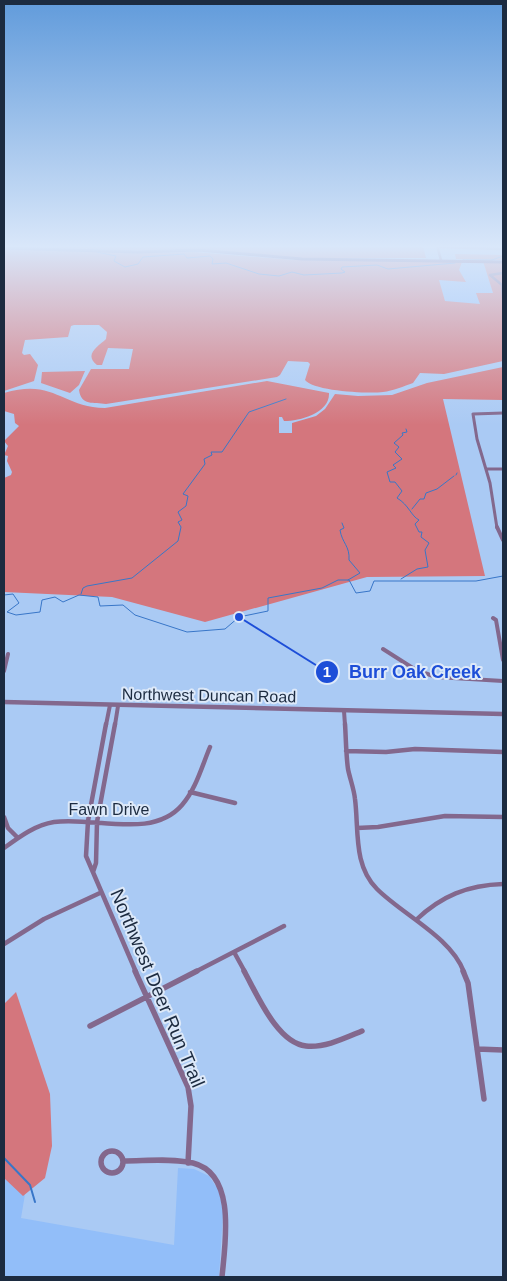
<svg xmlns="http://www.w3.org/2000/svg" width="507" height="1281" viewBox="0 0 507 1281" font-family="Arial,sans-serif">
<rect width="100%" height="100%" fill="#aacaf4"/>
<path fill="#92bef9" d="M433 261H483L493 293 480 304H446Z
M4 1097 33 1147 21 1218 174 1245 178 1168 194 1169 209 1176 219 1191 223 1213 219 1277H4Z"/>
<path fill="#d4767d" d="M4 246H423L426 258H283L216 250 150 251Z
M4 249 137 253 194 252 295 260 462 262 459 270 466 282 439 280 445 301 480 304 476 293H493L483 261 503 262V361L444 374 420 373 413 383C404 386 393 391 383 392 368 394 313 391 305 380L310 364 308 362 288 361 280 375 277 377 106 404C94 402 81 406 79 390L91 369H129L133 349 108 348 102 365H97C83 354 99 346 106 339L107 332 99 325H74L71 326 68 337 25 340 22 353 24 355 30 354 38 365 34 381 4 391Z
M455 254 503 255V260L456 259Z
M503 367V400L443 399 485 576 367 577 205 622 112 597 4 592V478L11 475 12 472 7 461 8 456 4 455 8 446 4 441 19 426 15 423 14 414 4 411V393C54 378 61 407 105 408L267 381 329 393C330 413 300 421 284 421L282 417H279V433H292V423L316 416 325 409 335 394 358 396 392 395 427 383Z
M85 371 79 385 70 393 41 383 42 372Z
M16 992 50 1094 52 1146 45 1178 23 1196 4 1178V1004Z"/>
<g fill="none" stroke-linecap="round" stroke-linejoin="round">
<path stroke="#3876c8" stroke-width="1" d="M97 252 116 256 114 261 125 267 138 264 143 257 184 254 187 258 210 256 213 259 212 264 226 263 259 274 279 276 292 272 304 275 342 273 345 272 341 269 342 267 377 265 388 269 455 263
M463 260H492L503 256
M456 475 457 473
M412 509 420 499H424L426 493 437 489 454 476
M342 523 344 528 340 530C342 543 350 546 349 560L360 573 348 580
M401 579 417 569 428 567 425 550 429 543 421 537 422 532H419L415 524 419 520C411 516 409 505 397 498L402 491 395 482H390L387 472 396 468 393 465 402 459 395 452 399 447 394 443 403 435 402 433 407 432 406 429
M81 594 83 588 87 586 132 578 178 541 181 527 178 522 182 520 178 512 186 506 188 496 183 494 205 464 204 459 212 455 211 452H222L249 412 286 399
M4 595 13 594 19 603 7 612 16 615 40 612 42 600 55 597 63 602 79 595 98 597 100 606 123 605 135 615 187 632 225 629 239 617 268 611V598L322 588 338 580H349L356 593 370 591 374 581H476L503 576"/>
<path stroke="#3876c8" stroke-width="2" d="M4 1158 30 1185 35 1202"/>
<path stroke="#83688d" stroke-width="2.5" d="M437 246 441 260
M438 247 503 249
M503 273 490 275 502 285 503 298"/>
<path stroke="#83688d" stroke-width="3" d="M473 414 477 439 490 483 497 528
M473 414 503 413
M486 469H503"/>
<path stroke="#83688d" stroke-width="4" d="M497 527 503 540
M493 618 496 620 503 660
M383 649 416 670 436 677 503 681
M4 671 8 654
M344 711 345 725
M106 725 110 705
M115 725 118 706"/>
<path stroke="#83688d" stroke-width="4.5" d="M106 724 88 821 86 856 136 972
M345 724C346 739 346 755 348 769 350 779 354 789 355 799 359 830 353 865 377 889 403 915 451 937 464 972
M346 751 386 752 415 749 503 752
M190 792 235 803
M4 817 8 828 17 837
M357 828 378 827 445 816 503 817
M4 848C19 837 35 825 54 822 94 816 152 840 182 805 196 789 202 766 210 747
M93 872 96 863 97 822 115 724
M416 920C441 896 468 885 503 884
M4 944 44 919 100 893
M234 952 245 972
M195 972 284 926"/>
<path stroke="#83688d" stroke-width="5.5" d="M135 971 188 1087 191 1106 188 1163
M244 971C257 994 277 1043 306 1046 325 1048 345 1038 362 1031
M463 971 468 983 484 1099
M90 1026 197 971
M477 1049 503 1050
M101 1162a11 11 0 1 1 22 0a11 11 0 1 1-22 0Z
M123 1161C146 1161 171 1158 193 1163 237 1174 225 1244 222 1277"/>
<path stroke="#83688d" stroke-width="4.5" d="M4 702 503 714"/>
<path stroke="#613a70" stroke-width="3" d="M4 248 138 252 198 250 302 259 503 262"/>
</g>
<linearGradient id="sky" x2="0" y2="1"><stop stop-color="#619bdb"/><stop offset="0.58" stop-color="#d9e7fa"/><stop offset="1" stop-color="#d9e7fa" stop-opacity="0"/></linearGradient>
<rect width="507" height="425" fill="url(#sky)"/>
<g text-anchor="middle" stroke-width="4" stroke-linejoin="round" paint-order="stroke">
<g font-size="16" fill="#1c2b40" stroke="#dde9f9">
<text transform="translate(209 695) rotate(1)" y="6">Northwest Duncan Road</text>
<text x="109" y="815">Fawn Drive</text>
</g>
<g font-size="19" fill="#1c2b40" stroke="#dde9f9">
<text transform="translate(158 988) rotate(67)" y="7">Northwest Deer Run Trail</text>
</g>
</g>
<path fill="none" stroke="#1d4ed8" stroke-width="2" d="M239 617L327 672"/>
<g fill="#1d4ed8" stroke="#dde9f9" stroke-width="2">
<circle cx="239" cy="617" r="5"/>
<circle cx="327" cy="672" r="12"/>
</g>
<g font-size="15" text-anchor="middle" font-weight="bold" fill="#fff">
<text x="327" y="677">1</text>
</g>
<g font-size="18" text-anchor="middle" font-weight="bold" fill="#1d4ed8" stroke="#dde9f9" stroke-width="4" stroke-linejoin="round" paint-order="stroke">
<text x="415" y="678">Burr Oak Creek</text>
</g>
<rect width="507" height="1281" fill="none" stroke="#1c2b40" stroke-width="10"/>
</svg>
